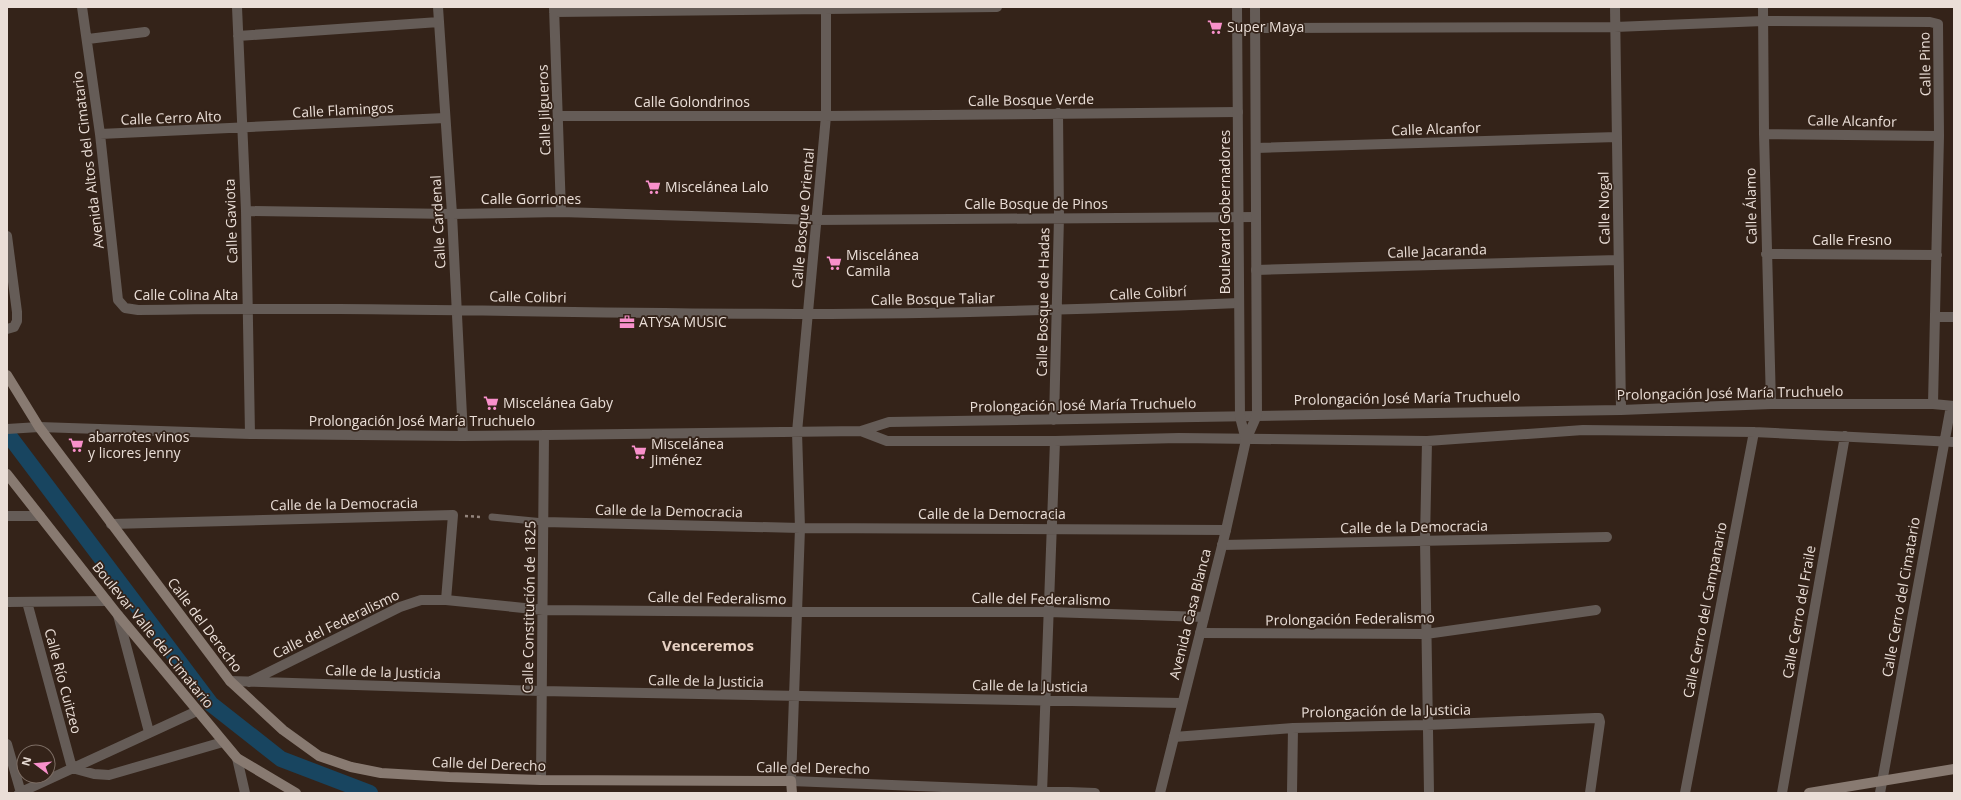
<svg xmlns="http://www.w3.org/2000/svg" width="1961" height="800" viewBox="0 0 1961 800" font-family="'Open Sans',sans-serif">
<rect width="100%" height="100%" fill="#342319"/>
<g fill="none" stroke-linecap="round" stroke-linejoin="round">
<path stroke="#184560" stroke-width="16" d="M7 433 211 704 281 759 370 793"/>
<path stroke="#93847c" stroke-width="2.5" stroke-dasharray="3 3" stroke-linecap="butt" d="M465 516 482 517"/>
<path stroke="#655c57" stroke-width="7" d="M492 517 544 522"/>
<path stroke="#655c57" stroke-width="10" d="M82 7 100 134 118 300 125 308 138 310C361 306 584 314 808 314 952 314 1095 309 1239 303
M237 7 246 211 250 434
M438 7 452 214 463 436
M554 7 561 212
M826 7V116L797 432 800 528 791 781 1095 793
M1615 7 1621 410
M1763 7 1764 134 1771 404
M554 12 997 7
M1255 28 1615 27 1763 21 1930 22 1938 24 1939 136 1933 404
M238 36 439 22
M88 39 145 32
M558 116H826L1238 112
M100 134 445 118
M1764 134 1939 136
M1256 148 1617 137
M246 211 452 214 561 212 816 220 1256 217
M7 236 17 312V321L14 327 7 329
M1766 254 1937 255
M1256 270 1618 260
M1936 317H1954
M1054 420 1059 217 1058 113
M7 429 39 427 250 434 463 436 861 431 889 422 1621 410 1771 404H1933L1954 406
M861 431 887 441H1055L1179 438 1427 441 1583 430 1754 432 1954 442
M1427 441 1425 540 1429 793
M7 516H40
M544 522 800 528 1226 530
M111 524 453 515 446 600
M1222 545 1607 537
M7 602 107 601
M27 602 72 768 94 774 109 775 223 742
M118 615 149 732
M1200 633 1426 634 1596 610
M230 681 541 691 1182 703
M249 682 400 607 421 600H446L543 610 797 612H1049L1204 617
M1174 737 1293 728 1427 725 1595 718H1599L1600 722 1590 793
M7 744 21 793
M237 758 245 793
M541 780 544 435
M19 793 197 711
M1042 793 1055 441
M1292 793 1293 728
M1685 793 1754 432
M1782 793 1845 436
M1880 793 1951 406"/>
<path stroke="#655c57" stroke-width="10" d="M1237 7 1240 417 1246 440
M1160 793 1226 530 1246 440 1257 415 1255 7"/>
<path stroke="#887a71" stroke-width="10" d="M7 375 39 427 230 681 283 730 319 756 351 767 381 773 449 777 541 780 791 781 792 793
M7 474 118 615 237 758 296 793
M1809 793 1954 769"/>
</g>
<defs>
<g id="supermarket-bare" transform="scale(1.2)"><path d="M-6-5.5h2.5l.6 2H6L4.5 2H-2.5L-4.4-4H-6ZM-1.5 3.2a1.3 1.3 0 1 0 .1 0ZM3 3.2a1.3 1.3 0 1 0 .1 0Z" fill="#f890cb" stroke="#342319" stroke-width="2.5" paint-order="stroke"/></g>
<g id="office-bare" transform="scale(1.2)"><path d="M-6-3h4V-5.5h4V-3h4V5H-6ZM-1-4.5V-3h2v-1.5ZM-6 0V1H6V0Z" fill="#f890cb" stroke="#342319" stroke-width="2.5" paint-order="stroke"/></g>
</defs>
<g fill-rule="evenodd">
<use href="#supermarket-bare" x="1215" y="27"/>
<use href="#supermarket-bare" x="653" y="187"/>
<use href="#supermarket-bare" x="834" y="263"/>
<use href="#office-bare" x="627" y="322"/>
<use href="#supermarket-bare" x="491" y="403"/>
<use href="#supermarket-bare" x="76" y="445"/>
<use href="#supermarket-bare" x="639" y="452"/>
</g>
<g text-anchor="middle" stroke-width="3.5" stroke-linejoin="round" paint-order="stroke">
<g font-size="14" fill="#eaded7" stroke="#342319" text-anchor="start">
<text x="1227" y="32">Super Maya</text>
<text x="665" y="192">Miscelánea Lalo</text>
<text x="846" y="260">Miscelánea<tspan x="846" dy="16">Camila</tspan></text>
<text x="639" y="327">ATYSA MUSIC</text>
<text x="503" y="408">Miscelánea Gaby</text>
<text x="88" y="442">abarrotes vinos<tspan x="88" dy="16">y licores Jenny</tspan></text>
<text x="651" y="449">Miscelánea<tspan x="651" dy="16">Jiménez</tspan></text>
</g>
<g font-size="14" fill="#eaded7" stroke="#342319">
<text transform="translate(1925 64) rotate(-91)" y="5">Calle Pino</text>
<text transform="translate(1031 100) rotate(-1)" y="5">Calle Bosque Verde</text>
<text x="692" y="107">Calle Golondrinos</text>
<text transform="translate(343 110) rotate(-3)" y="5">Calle Flamingos</text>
<text transform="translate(544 110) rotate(-92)" y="5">Calle Jilgueros</text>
<text transform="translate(171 118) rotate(-2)" y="5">Calle Cerro Alto</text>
<text transform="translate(1852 121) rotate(1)" y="5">Calle Alcanfor</text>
<text transform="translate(1436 129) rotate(-2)" y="5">Calle Alcanfor</text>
<text transform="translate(88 160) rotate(-97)" y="5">Avenida Altos del Cimatario</text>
<text x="531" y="204">Calle Gorriones</text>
<text x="1036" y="209">Calle Bosque de Pinos</text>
<text transform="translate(1751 206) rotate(-91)" y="5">Calle Álamo</text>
<text transform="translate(1604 208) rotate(-91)" y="5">Calle Nogal</text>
<text transform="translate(1225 212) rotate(-90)" y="5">Boulevard Gobernadores</text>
<text transform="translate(803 218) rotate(-85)" y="5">Calle Bosque Oriental</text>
<text transform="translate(231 221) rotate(-92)" y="5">Calle Gaviota</text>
<text transform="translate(438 222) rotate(-93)" y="5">Calle Cardenal</text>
<text x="1852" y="245">Calle Fresno</text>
<text transform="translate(1437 251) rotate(-2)" y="5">Calle Jacaranda</text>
<text transform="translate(1148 293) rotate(-3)" y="5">Calle Colibrí</text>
<text x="186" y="300">Calle Colina Alta</text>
<text transform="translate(528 297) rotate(1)" y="5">Calle Colibri</text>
<text transform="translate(933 299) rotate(-1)" y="5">Calle Bosque Taliar</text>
<text transform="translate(1043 302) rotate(-89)" y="5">Calle Bosque de Hadas</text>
<text transform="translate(1730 393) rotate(-1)" y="5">Prolongación José María Truchuelo</text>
<text transform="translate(1407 398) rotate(-1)" y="5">Prolongación José María Truchuelo</text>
<text transform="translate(1083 405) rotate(-1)" y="5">Prolongación José María Truchuelo</text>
<text x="422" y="426">Prolongación José María Truchuelo</text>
<text transform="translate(344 504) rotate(-1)" y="5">Calle de la Democracia</text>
<text transform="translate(669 511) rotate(1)" y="5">Calle de la Democracia</text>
<text x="992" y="519">Calle de la Democracia</text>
<text transform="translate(1414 527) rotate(-1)" y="5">Calle de la Democracia</text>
<text transform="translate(1901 597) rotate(-80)" y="5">Calle Cerro del Cimatario</text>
<text transform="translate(717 598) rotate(1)" y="5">Calle del Federalismo</text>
<text transform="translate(1041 599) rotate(1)" y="5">Calle del Federalismo</text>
<text transform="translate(529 607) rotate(-89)" y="5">Calle Constitución de 1825</text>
<text transform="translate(1705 610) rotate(-79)" y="5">Calle Cerro del Campanario</text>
<text transform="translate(1799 612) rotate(-80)" y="5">Calle Cerro del Fraile</text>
<text transform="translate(1190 614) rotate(-76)" y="5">Avenida Casa Blanca</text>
<text transform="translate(1350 619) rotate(-1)" y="5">Prolongación Federalismo</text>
<text transform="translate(336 624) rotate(-26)" y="5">Calle del Federalismo</text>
<text transform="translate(205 625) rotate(53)" y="5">Calle del Derecho</text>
<text transform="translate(153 635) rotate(51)" y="5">Boulevar Valle del Cimatario</text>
<text transform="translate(383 672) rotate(2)" y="5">Calle de la Justicia</text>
<text transform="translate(63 681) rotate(75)" y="5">Calle Río Cuitzeo</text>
<text transform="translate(706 681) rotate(1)" y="5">Calle de la Justicia</text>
<text transform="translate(1030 686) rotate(1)" y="5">Calle de la Justicia</text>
<text transform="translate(1386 711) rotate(-1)" y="5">Prolongación de la Justicia</text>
<text transform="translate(489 764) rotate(2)" y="5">Calle del Derecho</text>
<text transform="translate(813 768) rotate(1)" y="5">Calle del Derecho</text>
</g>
<g font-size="15" font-weight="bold" fill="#e7d1c3" stroke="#342319">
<text x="708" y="651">Venceremos</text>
</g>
</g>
<rect width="1961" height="800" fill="none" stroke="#eaded7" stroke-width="16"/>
<g transform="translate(36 764) rotate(286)"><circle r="19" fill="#342319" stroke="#7d6e65"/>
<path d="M0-3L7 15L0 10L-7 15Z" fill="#f890cb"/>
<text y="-6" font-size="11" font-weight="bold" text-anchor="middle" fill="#eaded7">N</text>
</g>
</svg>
